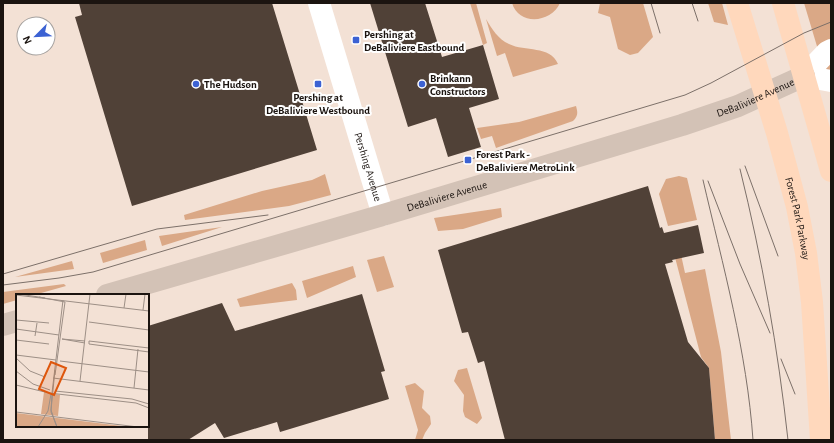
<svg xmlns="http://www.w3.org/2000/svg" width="834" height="443" viewBox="0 0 834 443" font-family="'Alegreya Sans',sans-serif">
<rect width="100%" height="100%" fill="#f3e1d5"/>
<path fill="#daa886" d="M470 3H476L487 43 483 45Z
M512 3H560C551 23 519 26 512 3Z
M600 3H643L653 37 638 53 630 55 618 49 610 17 598 13Z
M708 3H722L728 25 714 22Z
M804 3H831V93Z
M486 19C492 29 498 39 509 44 525 52 550 45 558 64L513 77 505 53 497 56Z
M576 106C578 113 578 116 573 121L496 148 492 136 481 139 477 128 519 122Z
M325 174 331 195 289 206 185 220 184 215 262 191 312 180Z
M679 176 687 178 697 220 668 226 659 194 666 179Z
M501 208 502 217 463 229 438 231 434 218Z
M222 227 162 246 159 236Z
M145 240 147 250 103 263 100 253Z
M678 241 685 273 705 269 721 352 731 440H715L709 368 701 357 671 242Z
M384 256 394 287 377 292 367 260Z
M72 261 74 269 15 277Z
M353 266 356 277 307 298 302 281Z
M292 283 296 290 297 300 240 307 237 299Z
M64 284 66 286 34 295H17V300L3 304V292Z
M467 368 482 418 477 424 465 417 463 411 464 395 454 381 458 370Z
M415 383 424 391 422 408 430 416 431 424 425 433 422 440H415L418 430 405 386Z"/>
<path fill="#504137" d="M79 3H272L317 150 132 206 75 17 82 15Z
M370 3H425L442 57 483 45 499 99 469 108 481 147 448 157 436 118 408 127Z
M648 186 660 228 662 227 664 233 698 225 704 253 672 260 673 262 665 264 688 342 709 368 715 440H505L484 361 478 363 468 332 462 333 438 250Z
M362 294 385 371 381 372 389 399 280 432 277 422 224 438 215 423 188 440H148V326L222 303 235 331Z"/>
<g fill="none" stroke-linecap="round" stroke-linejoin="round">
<path stroke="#fff" stroke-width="22" id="s1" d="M319 3 383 215"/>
<path stroke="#fff" stroke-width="22" d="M804 76 827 52 831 50
M804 76 831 81"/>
<g stroke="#d3c2b6" stroke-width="22">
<path id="s2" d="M107 295 383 215 682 125 738 106 804 76"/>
<path d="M3 325 17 321"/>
</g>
<g stroke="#ffd8bc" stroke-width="22">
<path id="s3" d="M737 3 777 133 797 207 806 253 812 302 821 440"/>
<path d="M783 3 831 171"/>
</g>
<path stroke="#7c7069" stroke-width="1" d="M651 3 660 33
M692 3 698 21
M745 166 778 256
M740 169C762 258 778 349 788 440
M703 180C723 266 747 352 753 440
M708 181 740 264 770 333
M3 274 157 229 268 215
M3 285 59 278 93 272 685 95 711 83 804 33 831 22
M781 359 795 394"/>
</g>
<g fill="#3c62d3" stroke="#fff" stroke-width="1.5">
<rect x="352" y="36" width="8" height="8" rx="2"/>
<circle cx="196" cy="84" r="4"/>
<rect x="314" y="80" width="8" height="8" rx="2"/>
<circle cx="422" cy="84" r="4"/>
<rect x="464" y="156" width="8" height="8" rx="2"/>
</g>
<g text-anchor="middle" stroke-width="4" stroke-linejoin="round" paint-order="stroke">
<g font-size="11" font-weight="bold" fill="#1b1410" stroke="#fff" text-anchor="start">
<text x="364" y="38">Pershing at<tspan x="364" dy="13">DeBaliviere Eastbound</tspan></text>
<text x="430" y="82">Brinkann<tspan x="430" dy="13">Constructors</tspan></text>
<text x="204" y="88">The Hudson</text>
<text x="318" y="101" text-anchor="middle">Pershing at<tspan x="318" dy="13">DeBaliviere Westbound</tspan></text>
<text x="476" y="158">Forest Park -<tspan x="476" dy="13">DeBaliviere MetroLink</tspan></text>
</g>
<g font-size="11" fill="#1b1410" stroke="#fff">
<text dy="4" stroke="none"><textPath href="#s2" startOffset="678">DeBaliviere Avenue</textPath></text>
<text dy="4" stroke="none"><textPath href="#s1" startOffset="171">Pershing Avenue</textPath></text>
<text dy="4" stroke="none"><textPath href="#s2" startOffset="354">DeBaliviere Avenue</textPath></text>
<text dy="4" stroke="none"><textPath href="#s3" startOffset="224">Forest Park Parkway</textPath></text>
</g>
</g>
<g transform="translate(16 294)">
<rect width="133" height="133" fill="#f3e1d5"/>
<path d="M28 98 44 101 42 122 25 120ZM0 119 114 133H0Z" fill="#daa886"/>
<path fill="none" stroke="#9d8f86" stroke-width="1" d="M3 0 29 4M0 1 133 17M23 3 49 8 39 81M108 14 110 0M127 16 129 0M0 26 33 29M73 28 133 36M0 35 43 41M19 42 21 29M46 45 69 47M46 45 69 49M0 46 33 50M73 47V50L133 58M73 47 133 54M0 61 40 66M0 64 14 77 29 83M44 67 133 78M39 76 35 116 41 133M0 77 17 90 34 96M37 84 133 96M64 87 74 0M0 91 33 99 120 109 133 114M118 94 122 55M39 97 116 105 133 110M36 99 35 118 41 133M36 99 47 6M0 118 122 133M22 133 32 117 35 100"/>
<path fill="#de560c" fill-opacity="0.15" stroke="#de560c" stroke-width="2" d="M35 68 50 74 38 101 23 95Z"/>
<rect width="133" height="133" fill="none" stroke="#1b1410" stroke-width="2"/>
</g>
<rect width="834" height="443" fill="none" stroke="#1b1410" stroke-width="8"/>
<g transform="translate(36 36) rotate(246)"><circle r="19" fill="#ffffff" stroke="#a4a19f"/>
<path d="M0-3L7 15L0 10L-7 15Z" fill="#3c62d3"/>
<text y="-6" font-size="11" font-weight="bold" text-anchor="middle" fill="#1b1410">N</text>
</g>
</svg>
